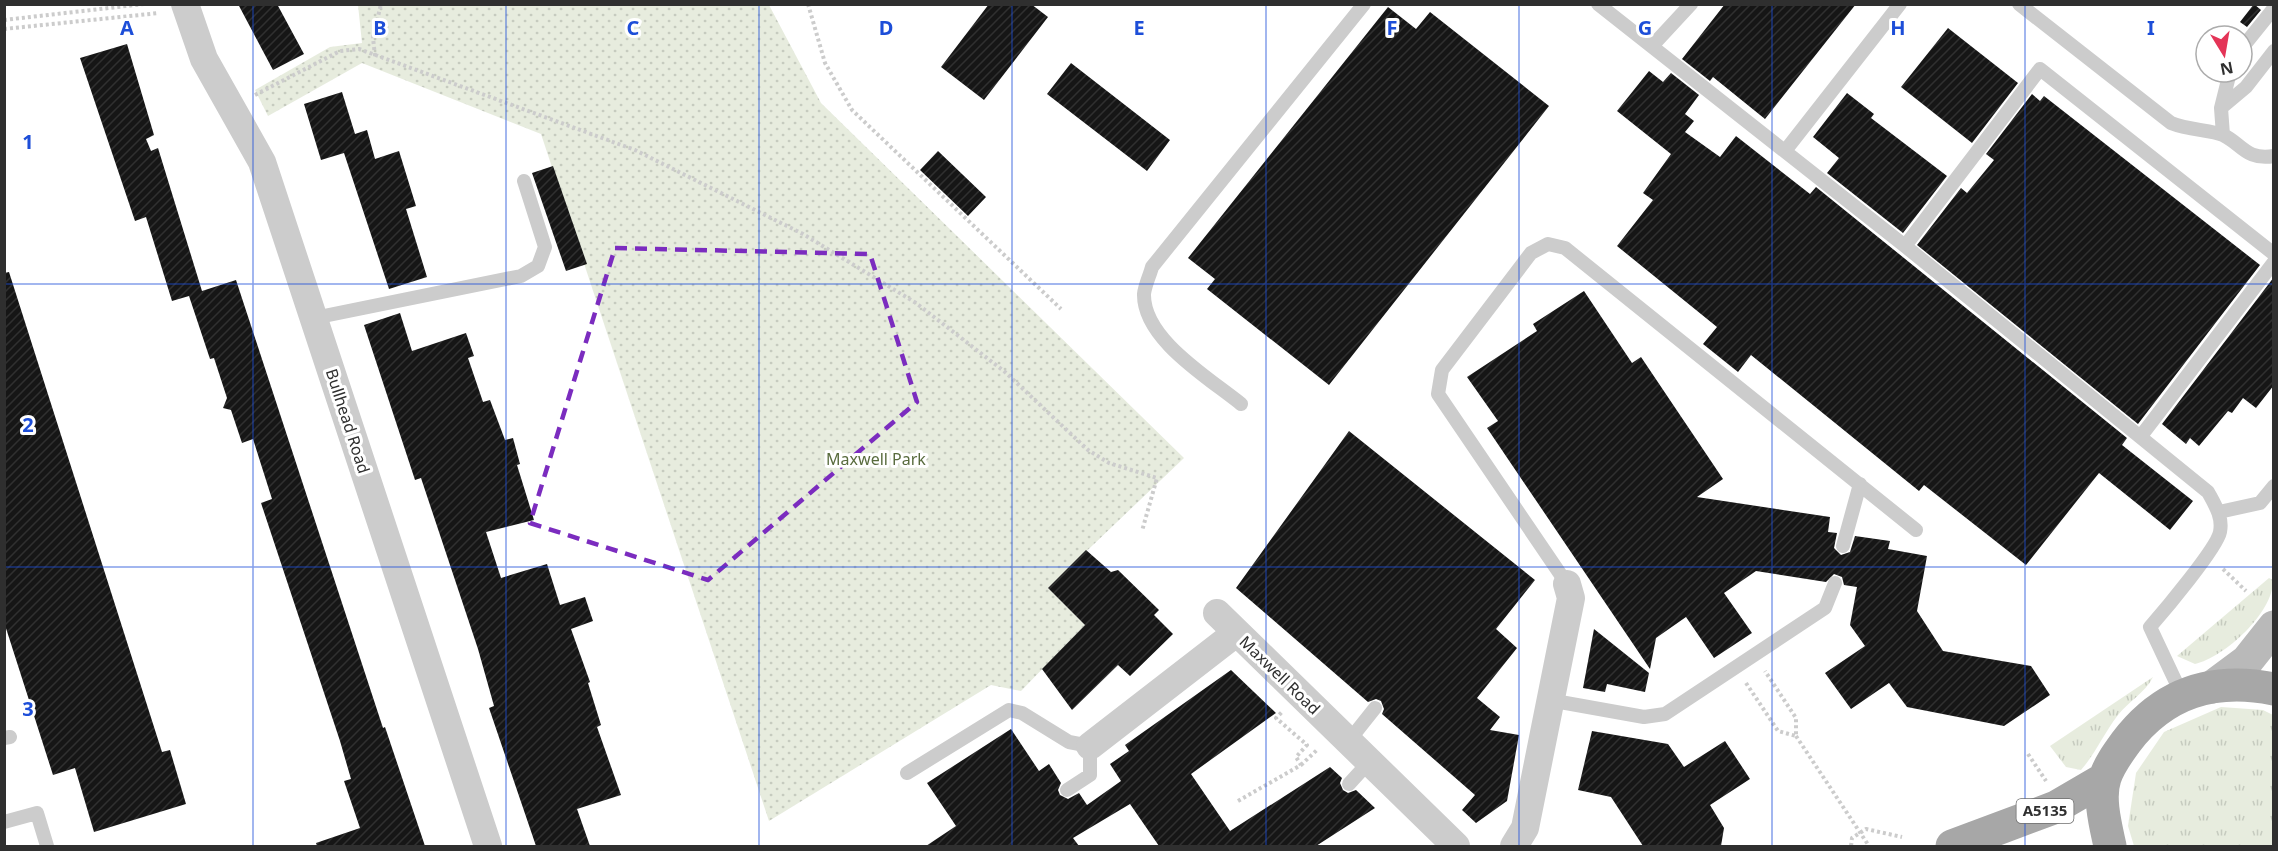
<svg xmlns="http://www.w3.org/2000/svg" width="2278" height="851" viewBox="0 0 2278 851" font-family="'Noto Sans',sans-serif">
<defs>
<pattern id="grass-tufts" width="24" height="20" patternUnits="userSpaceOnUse" patternTransform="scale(1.5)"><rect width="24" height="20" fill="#e7ecde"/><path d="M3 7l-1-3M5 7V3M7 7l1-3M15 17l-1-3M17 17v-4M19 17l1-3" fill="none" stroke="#c6cbbf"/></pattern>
<pattern id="park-dots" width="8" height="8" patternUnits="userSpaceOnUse" patternTransform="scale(1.5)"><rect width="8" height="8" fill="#e7ecde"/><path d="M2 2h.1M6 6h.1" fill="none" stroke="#c6cbbf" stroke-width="1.8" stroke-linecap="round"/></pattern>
<pattern id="building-hatch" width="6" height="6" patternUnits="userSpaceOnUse" patternTransform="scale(1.5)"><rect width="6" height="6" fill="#161616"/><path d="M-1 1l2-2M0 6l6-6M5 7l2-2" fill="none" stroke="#303030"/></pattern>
</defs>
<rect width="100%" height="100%" fill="#fff"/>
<path fill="url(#grass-tufts)" d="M2269 578 2273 580C2274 612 2225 657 2195 664L2177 656Z
M2153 677C2145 693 2129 701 2118 715 2104 733 2096 753 2081 770L2066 767 2050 746Z
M2221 707 2263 710 2273 715V846H2134L2128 826 2136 773 2164 732Z"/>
<path fill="url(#park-dots)" d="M358 5H769L821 103 1184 458 1048 588 1085 625 1021 691 991 685 769 821 541 134 362 63 268 116 255 90 330 47 362 43Z"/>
<path fill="url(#building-hatch)" d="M238 4H277L304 54 273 70Z
M989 4H1031L1048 17 984 100 941 67Z
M1725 4H1856L1765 119 1713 77 1710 81 1682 59Z
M2254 4 2261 10 2247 27 2240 22Z
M1388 7 1416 29 1430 12 1549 106 1329 385 1207 289 1215 279 1188 258Z
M1948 28 2018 83 1972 143 1901 87Z
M127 44 154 135 146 139 151 151 158 148 202 291 236 280 383 728 385 727 425 846H317L316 843 360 828 344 781 351 779 340 741 261 503 272 499 253 439 242 443 231 410 223 408 227 398 214 358 210 359 189 296 172 301 146 217 135 221 80 58Z
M1071 63 1170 140 1147 171 1047 94Z
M1649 71 1663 82 1671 73 1699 95 1685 114 1694 121 1685 132 1720 157 1736 136 1810 194 1816 187 2127 438 2122 445 2193 501 2170 530 2099 473 2026 565 1924 485 1919 491 1751 355 1738 372 1703 344 1717 327 1617 246 1653 200 1643 193 1671 154 1617 111Z
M342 92 355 134 367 130 375 159 399 151 416 206 406 209 427 277 389 289 344 153 321 160 304 104Z
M1847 93 1874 114 1871 118 1947 176 1903 233 1827 173 1839 158 1813 137Z
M2032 94 2040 101 2044 96 2260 265 2138 424 1917 245 1961 188 1967 193 1994 160 1986 154Z
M938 151 986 197 968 216 920 170Z
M553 166 587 264 566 271 532 173Z
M9 272 162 752 170 750 186 804 94 832 75 768 53 775 4 622V273Z
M2274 277V385L2256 408 2243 398 2232 413 2228 411 2199 446 2190 438 2186 444 2162 424Z
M1584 291 1632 363 1641 357 1723 479 1697 497 1830 517 1828 532 1837 533 1834 548 1841 555 1850 552 1855 536 1890 541 1888 549 1927 556 1917 611 1943 651 2031 666 2050 695 2004 726 1907 707 1889 683 1851 709 1825 673 1865 646 1850 625 1857 587 1844 585 1842 577 1834 574 1826 582 1756 571 1724 593 1752 633 1714 658 1686 617 1656 638 1650 669 1487 428 1498 421 1467 377 1537 331 1533 324Z
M400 313 412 351 466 333 474 356 468 358 483 402 490 400 505 440 513 438 520 464 517 465 534 520 486 532 501 578 547 564 560 605 585 597 593 621 571 629 590 682 588 683 601 725 597 727 621 795 577 809 590 846H536L489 708 494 706 478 649 421 478 415 480 364 325Z
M1349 431 1535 580 1496 629 1517 648 1477 698 1500 717 1490 730 1519 735 1507 801 1476 823 1462 810 1475 795 1382 714 1384 709 1381 701 1376 699 1368 702 1236 588Z
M1086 550 1111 572 1118 570 1159 610 1154 615 1173 634 1130 676 1118 665 1072 710 1042 669 1085 625 1048 588Z
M1594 629 1649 673 1645 692 1607 684 1605 692 1583 688Z
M1231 670 1276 713 1191 774 1230 831 1330 767 1342 778 1340 783 1343 790 1348 793 1356 790 1375 808 1316 846H1159L1130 804 1073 838 1079 846H926L956 826 927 783 1011 729 1039 771 1049 764 1061 783 1058 790 1060 795 1068 799 1079 793 1087 805 1121 781 1110 764 1129 751 1125 745Z
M1592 731 1668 744 1684 767 1725 741 1750 779 1710 805 1724 828 1721 846H1643L1611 797 1578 790Z"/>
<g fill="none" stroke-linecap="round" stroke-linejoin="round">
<path stroke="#ccc" stroke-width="4" stroke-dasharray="3 3" stroke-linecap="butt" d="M808 4 825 63 852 110 1061 309
M4 20 144 4
M4 29 159 13
M375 56 373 38 381 4
M255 95 340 51 359 49 635 150 803 234 916 303 1005 372 1088 450 1109 463 1157 478 1142 531
M2223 569 2246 591
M1746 683 1778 731 1796 736V718L1765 671
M1796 736 1869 846
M2028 754 2046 781
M1301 765 1318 749
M1238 801 1301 765 1296 757 1307 745 1276 718 1282 712
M1851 846 1852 838 1866 829 1902 837"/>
<path stroke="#ccc" stroke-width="14" d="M1598 4 1905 246 2208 492C2215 505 2223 517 2220 532 2217 548 2164 611 2150 627L2182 695
M2019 4 2171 123C2188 130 2210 130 2223 135 2241 143 2246 161 2274 156
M1653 45 1691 4
M2242 48 2274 8
M2221 108 2246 87 2274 51
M2223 135 2221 108 2230 72
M1785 151 1900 4
M1905 246 2040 69 2274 254
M314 318 521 276 538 266 545 247 524 181
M1241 404C1209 378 1143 339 1144 294 1145 285 1150 275 1152 267L1364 4
M2141 436 2274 262
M2219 512 2260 503 2274 486
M1843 546 1860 484
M1567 584 1438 394 1442 370 1531 253 1548 244 1565 248 1916 530
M1549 700 1644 717 1665 714 1825 608 1835 583
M4 738 10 737
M1348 742 1375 708
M907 773 1009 710 1022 713 1069 742 1090 746V775L1067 790
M1349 784 1369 762
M4 822 37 813 47 846"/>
<path stroke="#ccc" stroke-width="28" d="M185 4 204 59 262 162 488 846
M1217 613 1456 846
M1090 746 1236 633
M1514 846 1525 828 1571 598 1567 584"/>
<path stroke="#b9b9b9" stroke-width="33" d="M2212 687 2247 661 2274 627"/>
<path stroke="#a7a7a7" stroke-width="33" d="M1952 846 2056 807 2104 779
M2110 846C2106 827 2098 798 2105 778 2109 765 2118 753 2126 742 2164 692 2214 677 2274 689"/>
</g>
<path fill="none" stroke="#7b2cbf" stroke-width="4.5" stroke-dasharray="12 8" stroke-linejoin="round" d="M615 248 870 254 917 402 708 580 530 523Z"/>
<path fill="none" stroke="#1d4ed8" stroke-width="1.5" stroke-opacity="0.55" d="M253 4V846M506 4V846M759 4V846M1012 4V846M1266 4V846M1519 4V846M1772 4V846M2025 4V846M4 284H2274M4 567H2274"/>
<g text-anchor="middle" stroke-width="6" stroke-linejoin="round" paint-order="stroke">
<rect fill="#fff" stroke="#6d6d6d" stroke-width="1.5" x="2016.5" y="799" width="57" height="24" rx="4.5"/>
<g font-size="15" font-weight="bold" fill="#2f2f2f">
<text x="2045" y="816">A5135</text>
</g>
<g font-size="16" fill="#2f2f2f" stroke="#fff">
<text transform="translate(348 421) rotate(72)" y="6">Bullhead Road</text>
<text transform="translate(1280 675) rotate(44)" y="6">Maxwell Road</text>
</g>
<g font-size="16" fill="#586b3d" stroke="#fff">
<text x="876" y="465">Maxwell Park</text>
</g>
</g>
<g font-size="20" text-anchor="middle" font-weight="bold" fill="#1d4ed8" stroke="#fff" stroke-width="6" stroke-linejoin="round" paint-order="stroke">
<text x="127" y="35">A</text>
<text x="380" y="35">B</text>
<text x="633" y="35">C</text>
<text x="886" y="35">D</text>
<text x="1139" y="35">E</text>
<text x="1392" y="35">F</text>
<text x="1645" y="35">G</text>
<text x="1898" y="35">H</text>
<text x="2151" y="35">I</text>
<text x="28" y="149">1</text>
<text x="28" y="432">2</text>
<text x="28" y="716">3</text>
</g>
<rect width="2278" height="851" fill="none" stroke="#2f2f2f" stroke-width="12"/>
<g transform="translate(2224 54) rotate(169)"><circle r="28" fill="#ffffff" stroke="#acacac" stroke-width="1.5"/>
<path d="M0-4.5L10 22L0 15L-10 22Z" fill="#e43457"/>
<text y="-9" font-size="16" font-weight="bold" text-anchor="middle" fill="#2f2f2f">N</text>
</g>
</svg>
